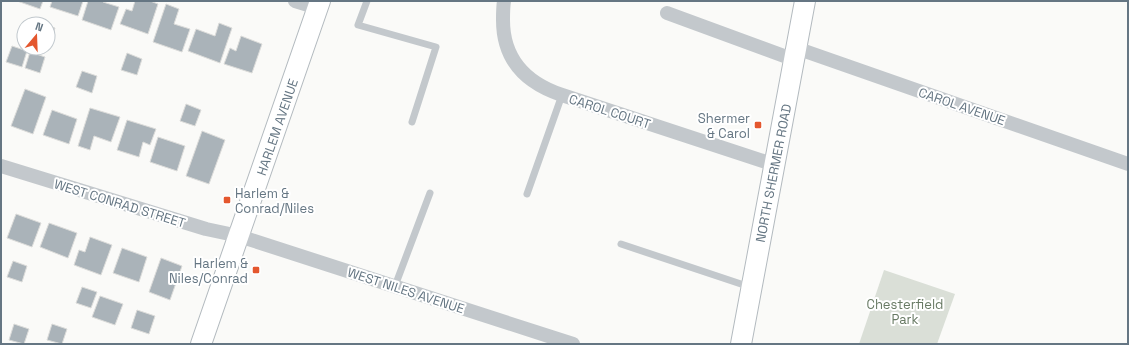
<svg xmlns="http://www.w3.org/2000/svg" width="1129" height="345" viewBox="0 0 1129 345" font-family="'Space Grotesk',sans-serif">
<rect width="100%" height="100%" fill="#fafaf8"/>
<path fill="#dadfd7" d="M884 270 955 294 937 344H859Z"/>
<path fill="#aab3b9" stroke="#dcdcda" d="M17 1H43L40 9Z
M52 1H83L78 16 50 7Z
M88 1H104L103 2 119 7 111 30 82 20Z
M135 1H150L158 4 148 34 120 24 126 9 132 11Z
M166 4 179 9 174 24 190 29 182 52 153 42Z
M219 23 232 28 220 63 188 51 196 29 215 36Z
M48 26 55 28 50 44 48 43Z
M241 36 262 44 252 73 224 64 230 48 236 51Z
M12 46 27 51 22 67 6 62Z
M30 52 45 57 40 73 25 68Z
M127 53 142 59 137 75 121 70Z
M82 71 97 76 92 93 76 87Z
M25 89 46 97 33 134 11 126Z
M186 104 201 110 195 126 180 121Z
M90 108 120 117 111 142 94 136 90 150 78 146Z
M52 110 77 119 69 144 43 135Z
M127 120 156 129 150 145 143 142 139 157 117 150Z
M202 131 225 140 209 184 186 176Z
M158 137 185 146 177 171 150 162Z
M16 214 41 223 32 247 7 238Z
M49 223 77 233 68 258 40 247Z
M90 237 112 245 101 275 74 265 79 250 85 252Z
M122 248 147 257 139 282 113 273Z
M161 258 182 266 170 300 149 292Z
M13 261 27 266 22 282 7 277Z
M82 287 97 292 91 308 76 303Z
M100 296 123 304 115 325 92 317Z
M137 310 155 316 149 334 131 328Z
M14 324 29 329 24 344 9 340Z
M52 324 67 329 62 344 47 340Z"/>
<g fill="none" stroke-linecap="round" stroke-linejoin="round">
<g stroke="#b3babf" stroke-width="22">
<path id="secondary" d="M201 344 320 1
M741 344 805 1"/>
</g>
<path stroke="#c3c8cc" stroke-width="7" d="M367 1 358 25 436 47 412 122
M527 194 562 95
M621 244 750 287
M395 286 430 193"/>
<path stroke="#c3c8cc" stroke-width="14" d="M295 1 318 8
M504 1C503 7 503 13 503 20 503 60 526 83 562 95L775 165
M667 13 795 60
M796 48 1128 164
M1 166 206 229 239 236 573 344"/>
<use href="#secondary" stroke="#fff" stroke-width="20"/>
</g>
<g fill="#e4572e" stroke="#fff" stroke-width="1.5">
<rect x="754" y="121" width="8" height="8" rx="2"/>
<rect x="223" y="196" width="8" height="8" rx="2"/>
<rect x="252" y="266" width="8" height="8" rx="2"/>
</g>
<g text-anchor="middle" stroke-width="4" stroke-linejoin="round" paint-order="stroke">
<g font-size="13" fill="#657683" stroke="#fff">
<text transform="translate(962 106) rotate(19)" y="5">CAROL AVENUE</text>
<text transform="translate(610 111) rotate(18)" y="5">CAROL COURT</text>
<text transform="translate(277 127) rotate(-71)" y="5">HARLEM AVENUE</text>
<text transform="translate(773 173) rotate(-79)" y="5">NORTH SHERMER ROAD</text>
<text transform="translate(120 203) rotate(17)" y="5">WEST CONRAD STREET</text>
<text transform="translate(406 290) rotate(18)" y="5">WEST NILES AVENUE</text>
</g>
<g font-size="13" fill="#657683" stroke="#fff" text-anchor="end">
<text x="750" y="123">Shermer<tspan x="750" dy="15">&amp; Carol</tspan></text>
<text x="235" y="198" text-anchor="start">Harlem &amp;<tspan x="235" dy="15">Conrad/Niles</tspan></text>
<text x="248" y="268">Harlem &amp;<tspan x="248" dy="15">Niles/Conrad</tspan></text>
</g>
<g font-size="13" fill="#687a64" stroke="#fff">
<text x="905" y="309">Chesterfield<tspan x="905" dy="15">Park</tspan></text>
</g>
</g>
<rect width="1129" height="345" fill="none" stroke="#657683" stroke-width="4"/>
<g transform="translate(36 36) rotate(19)"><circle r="19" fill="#ffffff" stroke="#c1c8cd"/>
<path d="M0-3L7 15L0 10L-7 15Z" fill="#e4572e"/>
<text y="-6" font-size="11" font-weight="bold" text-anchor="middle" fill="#657683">N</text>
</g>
</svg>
